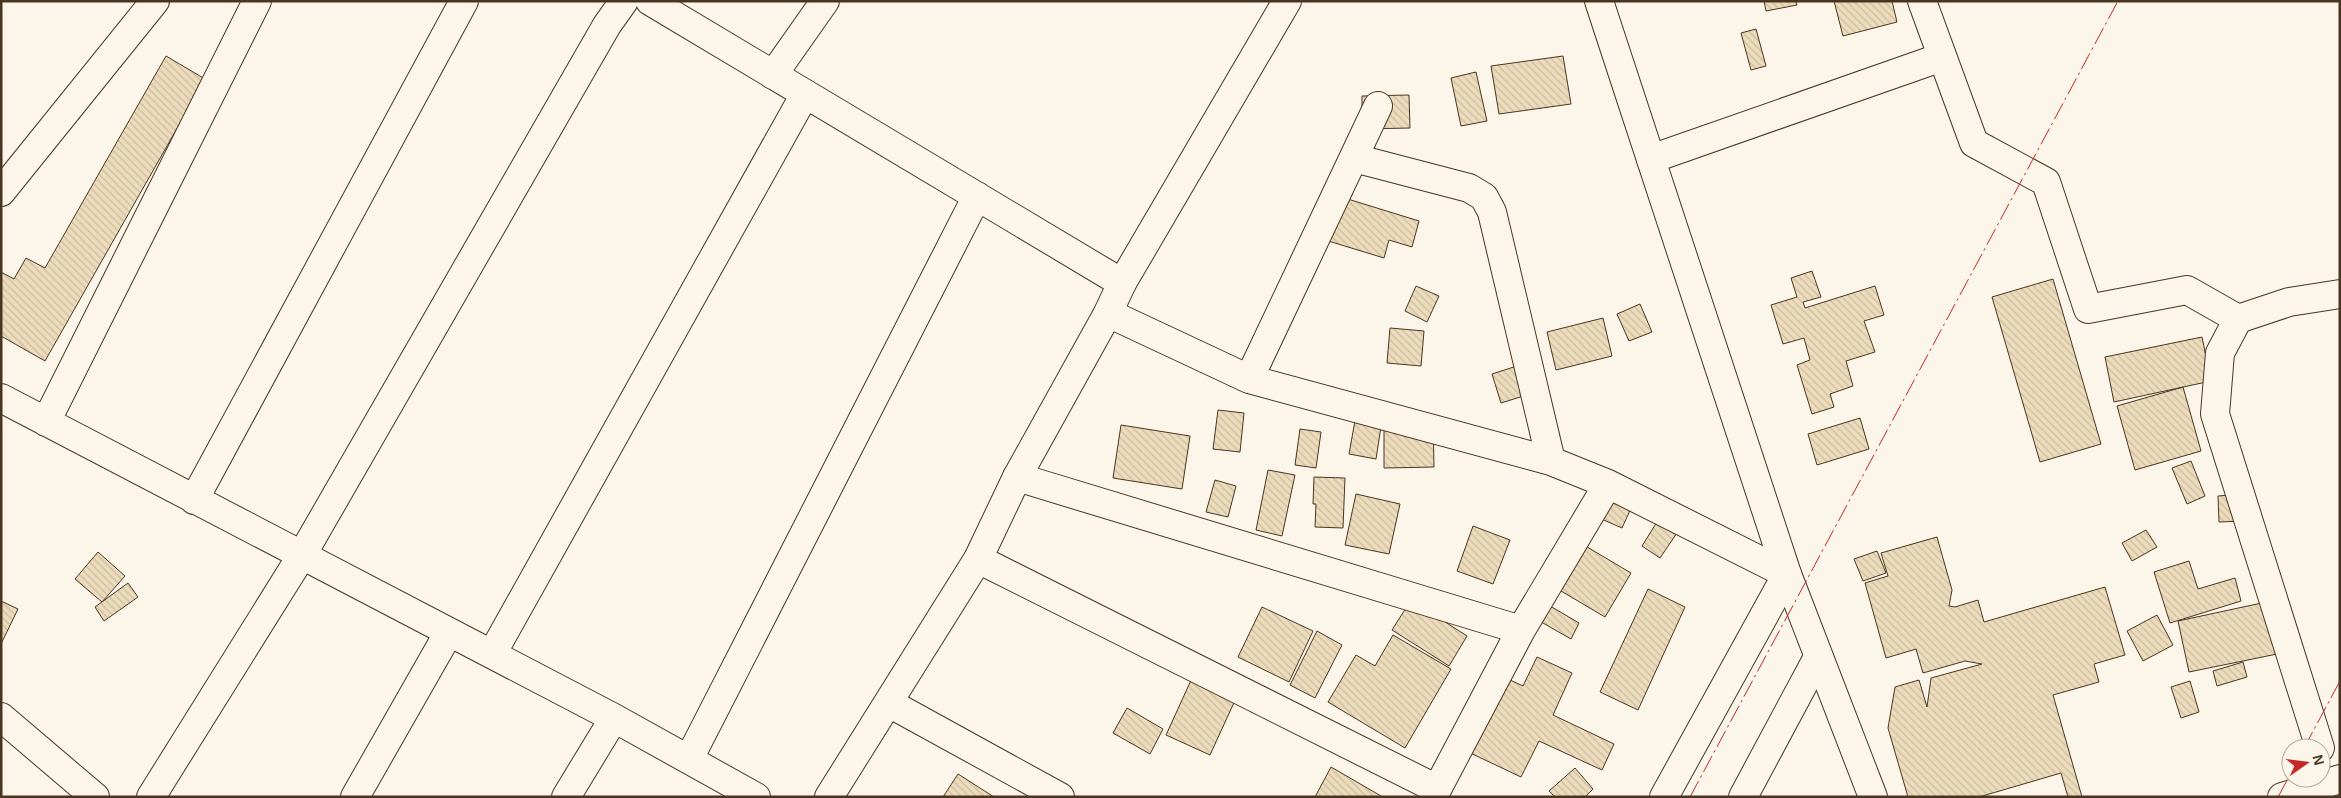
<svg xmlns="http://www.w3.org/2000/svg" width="2341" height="798" viewBox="0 0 2341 798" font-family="Arial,sans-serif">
<defs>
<pattern id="building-back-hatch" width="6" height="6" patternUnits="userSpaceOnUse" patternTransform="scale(1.25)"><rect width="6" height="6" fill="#ecdcbc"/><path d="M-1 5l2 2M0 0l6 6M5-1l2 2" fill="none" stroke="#ccbda1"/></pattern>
</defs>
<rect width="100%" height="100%" fill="#fbf6e9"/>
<path fill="url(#building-back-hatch)" stroke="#4a3520" d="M1764 1H1796L1797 5 1766 11Z
M1834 1H1892L1897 22 1843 36Z
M1756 29 1766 66 1751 70 1741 33Z
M166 56 205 79 45 361 1 336V272L14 279 26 258 45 268Z
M1563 56 1571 104 1499 114 1491 66Z
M1476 72 1487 121 1461 126 1451 78Z
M1409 95 1410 128 1362 129V96Z
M1325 192 1419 221 1412 247 1389 240 1384 258 1312 236Z
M1812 271 1821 297 1803 302 1805 308 1875 286 1884 315 1864 321 1875 352 1846 361 1853 386 1830 394 1834 407 1812 414 1797 365 1810 360 1804 338 1783 344 1771 305 1797 297 1791 278Z
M2053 279 2101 444 2040 462 1992 297Z
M1416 286 1439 296 1427 322 1405 311Z
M1640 304 1652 332 1629 341 1617 314Z
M1603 318 1612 356 1556 370 1547 332Z
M1390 328 1424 331 1421 366 1387 363Z
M2202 337 2211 381 2114 402 2105 357Z
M1520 365 1530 394 1501 403 1492 374Z
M2183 387 2201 451 2135 470 2117 406Z
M1218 410 1244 413 1240 452 1213 449Z
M1356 415 1382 420 1376 459 1349 454Z
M1384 418H1433L1434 467 1384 468Z
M1860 418 1869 449 1817 465 1808 434Z
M1121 425 1190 436 1182 489 1113 478Z
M1300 429 1321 432 1316 468 1295 465Z
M2191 461 2205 496 2187 504 2172 468Z
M1268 470 1295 475 1282 536 1256 530Z
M1314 477 1345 478 1343 528 1315 527 1316 504H1313Z
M1215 480 1236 486 1228 517 1206 512Z
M1614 485 1637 495 1622 528 1599 518Z
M1356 494 1400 504 1389 554 1345 545Z
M2241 494 2243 521 2219 522 2218 496Z
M1665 509 1685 521 1660 558 1642 546Z
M1473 526 1510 540 1493 584 1457 571Z
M2146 530 2157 547 2132 561 2122 543Z
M1937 537 1952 590 1949 606 1955 607 1978 600 1984 622 2105 587 2125 655 2094 664 2099 682 2053 695 2082 797H2068L2061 773 1979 797H1908L1888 728 1895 687 1919 680 1927 707 1931 678 1982 664 1965 661 1923 673 1916 649 1886 658 1865 583 1888 576 1881 553Z
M1577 541 1631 573 1605 617 1551 585Z
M1877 551 1886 573 1863 581 1854 559Z
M98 552 125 576 102 602 75 579Z
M2189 561 2198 589 2235 578 2241 601 2170 623 2154 572Z
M128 583 138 597 104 621 95 607Z
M1648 589 1685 607 1638 710 1600 692Z
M1411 600 1467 636 1449 666 1392 630Z
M1 601 18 609 1 644Z
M2271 601 2282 653 2189 672 2178 621Z
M1545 603 1579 623 1571 639 1536 619Z
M1262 607 1313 631 1289 682 1238 657Z
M2157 615 2173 645 2143 661 2127 631Z
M1317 631 1342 645 1315 698 1290 685Z
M1393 635 1451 669 1405 748 1328 702 1356 655 1375 666Z
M1537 657 1572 673 1553 715 1614 744 1602 770 1539 741 1521 777 1464 750 1499 675 1523 686Z
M2243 662 2247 677 2217 686 2213 671Z
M1193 676 1237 696 1210 755 1166 735Z
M2190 681 2199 712 2181 718 2171 687Z
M1127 708 1163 729 1150 754 1113 733Z
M1331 767 1381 796V797H1315Z
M1575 768 1593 789 1585 797H1555L1549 791Z
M958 774 994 797H943Z"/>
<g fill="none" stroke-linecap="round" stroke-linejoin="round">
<g stroke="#4a3520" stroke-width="30">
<path id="minor" d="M650 1 1122 283
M1922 1 1974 143 2046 182 2088 309 2187 290 2238 319
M773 75 825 1
M1354 158 1469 188 1484 197 1492 212 1551 461
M1651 159 1942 57
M1 192 155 1
M1108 313 1249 379 1551 461 1608 484 1787 574 1664 797
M1249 379 1378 106
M1 398 614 718 756 797
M46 422 257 1
M1017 477 1521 630
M194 500 464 1
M978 559 1437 789
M492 654 805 94
M889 703 1060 797
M1 717 95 797
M2320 748 2215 414 2220 353 2238 319 2289 302 2340 294
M689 759 977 196
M151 797 302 555 607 25 624 1
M355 797 449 632
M566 797 614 718
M1433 797 1521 630 1608 484
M1743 797 1818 657
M2282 797 2340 779"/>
</g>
<g stroke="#4a3520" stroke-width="30">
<path id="major" d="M1599 1 1787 574 1873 797
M829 797 978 559 1017 477 1108 313 1122 283 1287 1"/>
</g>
<use href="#minor" stroke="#fbf6e9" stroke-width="28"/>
<use href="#major" stroke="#fbf6e9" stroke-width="28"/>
<path stroke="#c62828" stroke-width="1" stroke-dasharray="18 4 2.5 4" stroke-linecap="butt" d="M2304 748 2340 681
M1690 797 2118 1
M2278 797 2291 773"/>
</g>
<rect width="2341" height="798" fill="none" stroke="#4a3520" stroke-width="5"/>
<g transform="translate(2306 763) rotate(76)"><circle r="24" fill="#fbf6e9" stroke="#b4a999"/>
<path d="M0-4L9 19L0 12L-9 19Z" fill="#c62828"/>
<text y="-8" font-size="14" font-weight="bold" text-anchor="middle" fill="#4a3520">N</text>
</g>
</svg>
